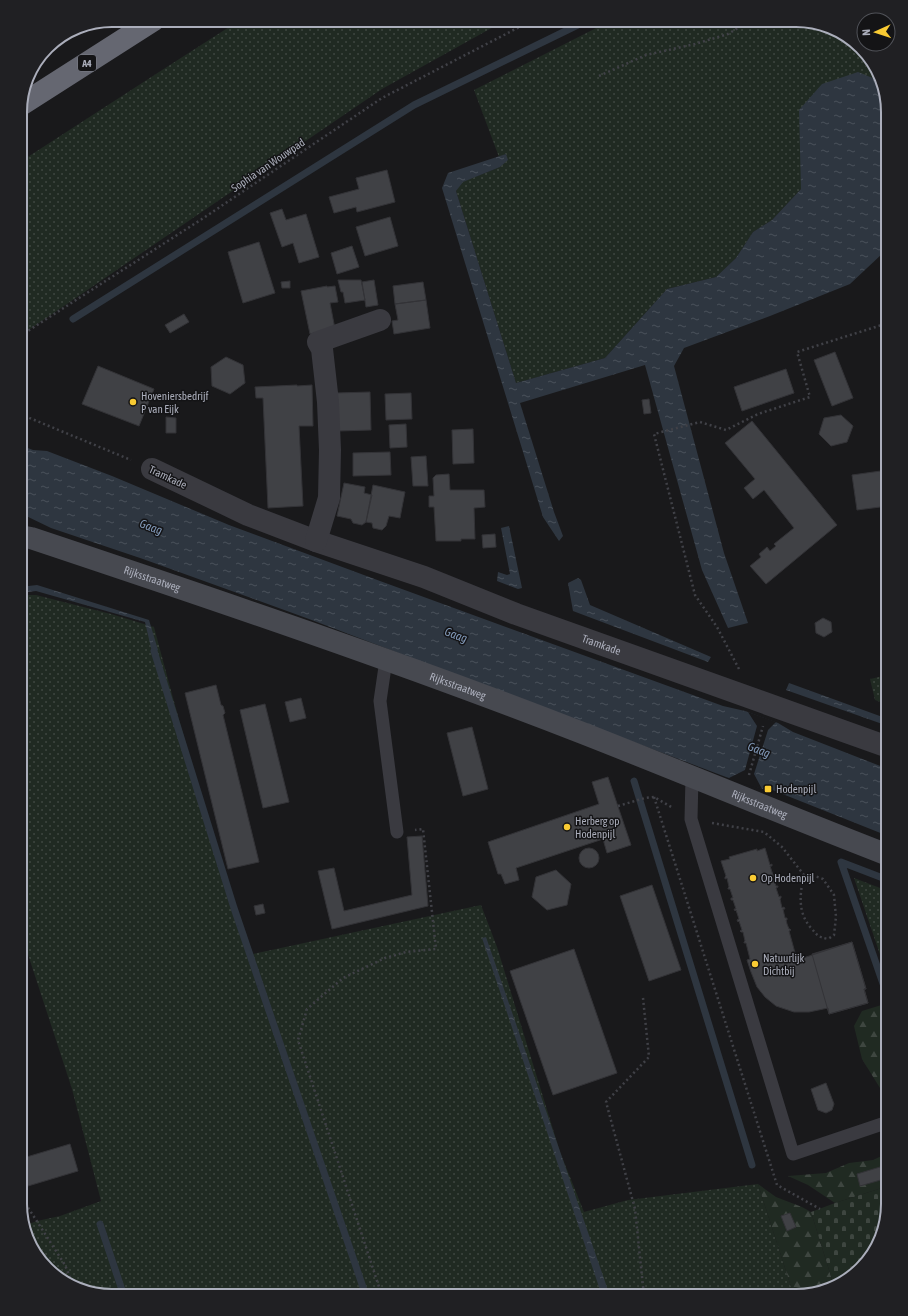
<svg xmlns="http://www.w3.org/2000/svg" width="908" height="1316" viewBox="0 0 908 1316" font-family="'Asap Condensed',sans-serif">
<defs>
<pattern id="grass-dots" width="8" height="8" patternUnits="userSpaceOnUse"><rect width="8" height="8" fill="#202a22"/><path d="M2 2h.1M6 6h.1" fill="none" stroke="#3e4640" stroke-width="1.8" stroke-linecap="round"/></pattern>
<pattern id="forest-firs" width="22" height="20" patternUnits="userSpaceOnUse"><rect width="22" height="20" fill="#202a22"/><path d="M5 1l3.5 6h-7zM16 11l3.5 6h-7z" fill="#3e4640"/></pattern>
<pattern id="cemetery-stones" width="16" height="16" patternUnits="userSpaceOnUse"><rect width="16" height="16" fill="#202a22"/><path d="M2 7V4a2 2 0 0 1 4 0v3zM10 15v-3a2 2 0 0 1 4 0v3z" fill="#3e4640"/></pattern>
<pattern id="water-ripples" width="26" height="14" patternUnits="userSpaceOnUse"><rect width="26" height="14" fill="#2e3640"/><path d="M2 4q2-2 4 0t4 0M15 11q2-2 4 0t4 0" fill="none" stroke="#4a515a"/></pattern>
</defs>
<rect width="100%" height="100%" fill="#19191b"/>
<path fill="url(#grass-dots)" d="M240 20H506L382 89 20 336V162L159 72Z
M612 20H801L842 32 876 66 888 112V130L874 79 801 189 772 220 753 232 736 258 716 277 667 289 605 358 516 383 456 191 462 182 500 167 506 154 499 157 474 90Z
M20 595H36L111 614 154 627C183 737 214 846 253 954L481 905 497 947 560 1152 584 1212 628 1200 758 1184 794 1296H107L61 1281 32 1250 26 1225 37 1221 60 1216 101 1201 72 1089 20 930Z
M888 675V705L875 700 870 679Z
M854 878 888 891V978Z"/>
<path fill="url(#forest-firs)" d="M888 1003V1104L880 1088 862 1059 854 1026 862 1011Z
M888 1153V1186L835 1203 808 1185 788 1176 826 1173 849 1163 873 1160Z
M758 1184 776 1197 802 1207 811 1212 834 1286 794 1296Z"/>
<path fill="url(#cemetery-stones)" d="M888 1186V1204L876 1250 842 1284 834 1286 811 1212 835 1203Z"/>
<path fill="url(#water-ripples)" d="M858 72 875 79 888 130V253H883L850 284 770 316 684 348 674 366 724 553 748 623 728 628 702 570 645 365 520 403 554 512 563 536 559 541 543 517 442 188 448 173 506 154 508 160 500 167 463 182 456 191 516 383 605 358 667 289 716 277 736 258 753 232 772 220 801 189 799 110 822 84Z
M20 445 33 450 47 451 112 476 229 525 380 581 723 706 745 711 778 723 793 732 888 769V836L765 787 763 789 726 777 309 619 143 559 51 528 20 513Z
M509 526 522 588 518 589 497 581 498 572 507 575 510 574 501 528Z
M578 578 581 580 590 605 711 657 708 662 573 611 568 583Z
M37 585 149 620 158 650 152 652 145 622 36 591 20 593V587Z
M789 683 888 719V726L786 690Z
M486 937 610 1296H602L482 938Z"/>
<path fill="#19191b" d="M748 712 776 722 768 730 754 774 762 789 727 779 745 770 757 726Z"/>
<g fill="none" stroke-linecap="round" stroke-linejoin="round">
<path stroke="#2e3640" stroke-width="7" d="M73 319 414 105 588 20
M154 651 234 908 366 1296
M634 781 752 1165
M888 998 841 862 888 880
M100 1224 124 1296"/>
</g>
<path fill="#404145" stroke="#333337" d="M387 170 395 202 357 212 356 207 334 213 329 197 359 189 356 178Z
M282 209 286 220 306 214 319 257 299 263 293 243 282 247 270 213Z
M390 217 398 246 365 256 356 227Z
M259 242 275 293 243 303 228 252Z
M352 246 359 267 337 274 331 253Z
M338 280H361L365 300 345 303 343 292H341Z
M374 280 378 305 366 307 362 282Z
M290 281V288H282L281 282Z
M423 282 426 300 395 304 393 286Z
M327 286V287L335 286 338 302 330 303 335 329 310 334 301 291Z
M426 300 430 328 394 334 392 321 398 320 395 304Z
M184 314 189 322 170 333 165 325Z
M835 352 853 398 832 406 814 360Z
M226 357 243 365 245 383 230 394 212 386 211 367Z
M98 366 154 389 139 426 82 404Z
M786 369 794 393 742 411 734 387Z
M297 385V386L312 385 313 426H299L303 506 268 508 263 398H256L255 387Z
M370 392 371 430 338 431 336 393Z
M411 393 412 419 386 420 385 394Z
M649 399 651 413 644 414 642 400Z
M841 415 853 426 847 442 831 446 819 434 824 418Z
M166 417 176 418V433H166Z
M752 421 837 525 766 584 750 566 761 557 759 554 767 547 770 551 776 546 774 544 794 528 764 490 753 499 744 488 755 479 725 443Z
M406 424 407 447 390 448 389 425Z
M473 429 474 463 453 464 452 430Z
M390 452 391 475 353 476V453Z
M426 456 428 486H413L411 457Z
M888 470V506L857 510 852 475Z
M449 474 450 490H484L485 507 474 508 475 539H461V541H436L434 507H429V496H434L433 478 436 475Z
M344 483 365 487 364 493 372 495 366 522 362 525 353 523 351 519 337 516Z
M373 485 405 492 400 518 389 516 386 526 382 530 373 528 372 523 366 522Z
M495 534 496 547 483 548 482 535Z
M823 618 831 622 832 632 824 637 816 633 815 623Z
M216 685 221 705 223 706 225 713 223 715 259 862 228 869 185 693Z
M301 698 306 718 290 722 285 702Z
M265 704 289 802 263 808 240 710Z
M472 727 488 789 463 796 447 733Z
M608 777 631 845 607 853 603 839 516 868 519 880 505 884 501 874H498L488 842 599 804 592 782Z
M422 836 428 906 332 929 318 871 334 868 344 911 412 895 407 837Z
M765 848 770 865 772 864V866H770L773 875H775V877H773L776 886H778V887L776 888 779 897 781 896V898L780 899 782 908 784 907 785 909H783L785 918H787V920H786L787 924 789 929H790L791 930 789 931 797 960 852 942 866 989H864L868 1003 829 1014 828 1008 809 1012H794L776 1006 765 997 757 987 751 972 747 960 750 959 746 943H744V942L745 941 743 932H741L740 931 742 930 739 921 738 922 737 920 739 919 736 910 735 911 734 909H736L733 900H731V898H733L730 889H728V888L729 887 727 878 725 879V877L726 876 721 861 730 859 729 857 757 849V851Z
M579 858a10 10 0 1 1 20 0a10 10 0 1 1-20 0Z
M556 870 571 884 567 905 547 910 532 897 536 877Z
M652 885 681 970 649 981 620 896Z
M263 904 265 913 256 915 254 906Z
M852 942 866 989H864L868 1003 829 1014 812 954Z
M574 949 617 1073 553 1095 510 971Z
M20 1041 24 1054 20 1055Z
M826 1083 834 1104 832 1110 826 1113 818 1110 811 1089Z
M70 1144 78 1171 28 1186 20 1159Z
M880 1167 884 1179 860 1186 857 1174Z
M790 1213 796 1227 787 1231 781 1216Z"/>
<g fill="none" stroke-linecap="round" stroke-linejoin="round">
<path stroke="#404147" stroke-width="2.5" stroke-dasharray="2 3" stroke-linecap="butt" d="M838 31 861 52
M599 76 646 55 695 44 728 34 751 20
M20 336 202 219 382 98 533 20
M20 414 131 460
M739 669 717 627 695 595 654 434 700 422 726 430 758 414 810 397 797 352 888 323
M749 775 763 726
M654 797 777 1185 820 1209
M618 806 645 798 654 797 673 808
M712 823 764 832 782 847 804 875C800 893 797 912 811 928 817 935 818 937 828 939L834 935 836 917 834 895 823 879 815 876 804 875
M643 998 649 1057 606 1102 635 1209 644 1296
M20 1195 65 1265 73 1285
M382 1296 298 1040 307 1009 343 978 385 958 406 952 436 949 423 829 415 830"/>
<path stroke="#3a3a40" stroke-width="13" d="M386 660 380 701 397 832
M692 777 691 819 793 1154 888 1122"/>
<g stroke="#3a3a40" stroke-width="22">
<path id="s1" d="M152 469 248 515 316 541 424 577 516 614 888 747"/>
<path d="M316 541 329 498 330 450 328 402 322 349 318 342 380 320"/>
</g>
<path stroke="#474950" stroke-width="22" id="s2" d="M20 536 31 538C217 600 403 663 585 734 687 774 787 816 888 855"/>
<path stroke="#656771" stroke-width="22" d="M21 105 154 20"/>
</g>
<g fill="#f9cb33" stroke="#141416" stroke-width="1.5">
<circle cx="133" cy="402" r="4"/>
<rect x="764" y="785" width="8" height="8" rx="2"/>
<circle cx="567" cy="827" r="4"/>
<circle cx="753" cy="878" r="4"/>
<circle cx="755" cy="964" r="4"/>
</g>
<g text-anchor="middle" stroke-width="3" stroke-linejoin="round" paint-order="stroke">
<rect fill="#141416" stroke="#7e808a" stroke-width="1" x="78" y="55" width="18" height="16" rx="3"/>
<g font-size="10" font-weight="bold" fill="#abaebb">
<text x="87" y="67">A4</text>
</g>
<g font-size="11" fill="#abaebb" stroke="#141416">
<text transform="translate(268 165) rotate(-34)" y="4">Sophia van Wouwpad</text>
<text transform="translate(168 477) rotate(25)" y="4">Tramkade</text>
<text dy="4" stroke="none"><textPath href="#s2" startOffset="139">Rijksstraatweg</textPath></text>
<text dy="4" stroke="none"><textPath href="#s1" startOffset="483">Tramkade</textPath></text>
<text dy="4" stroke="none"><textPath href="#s2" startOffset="463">Rijksstraatweg</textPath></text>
<text dy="4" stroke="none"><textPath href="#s2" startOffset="787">Rijksstraatweg</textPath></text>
</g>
<g font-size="11" fill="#abaebb" stroke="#141416" text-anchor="start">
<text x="141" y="400">Hoveniersbedrijf<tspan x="141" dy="13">P van Eijk</tspan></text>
<text x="776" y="793">Hodenpijl</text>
<text x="575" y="825">Herberg op<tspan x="575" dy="13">Hodenpijl</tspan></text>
<text x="761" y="882">Op Hodenpijl</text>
<text x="763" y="962">Natuurlijk<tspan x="763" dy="13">Dichtbij</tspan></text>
</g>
<g font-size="12" font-style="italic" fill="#8198b7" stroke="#141416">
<text transform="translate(151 527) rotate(20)" y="4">Gaag</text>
<text transform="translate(456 635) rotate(20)" y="4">Gaag</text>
<text transform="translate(759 750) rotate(21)" y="4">Gaag</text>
</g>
</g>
<path d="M0 0H908V1316H0ZM112 27H796A85 85 0 0 1 881 112V1204A85 85 0 0 1 796 1289H112A85 85 0 0 1 27 1204V112A85 85 0 0 1 112 27Z" fill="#202023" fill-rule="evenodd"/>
<path fill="none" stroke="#abaebb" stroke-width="2" d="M112 27H796A85 85 0 0 1 881 112V1204A85 85 0 0 1 796 1289H112A85 85 0 0 1 27 1204V112A85 85 0 0 1 112 27Z"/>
<g transform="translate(876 32) rotate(267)"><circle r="19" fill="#141416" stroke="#505258"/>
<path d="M0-3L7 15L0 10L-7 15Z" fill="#f9cb33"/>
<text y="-6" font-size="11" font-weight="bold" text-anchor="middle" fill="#abaebb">N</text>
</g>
</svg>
